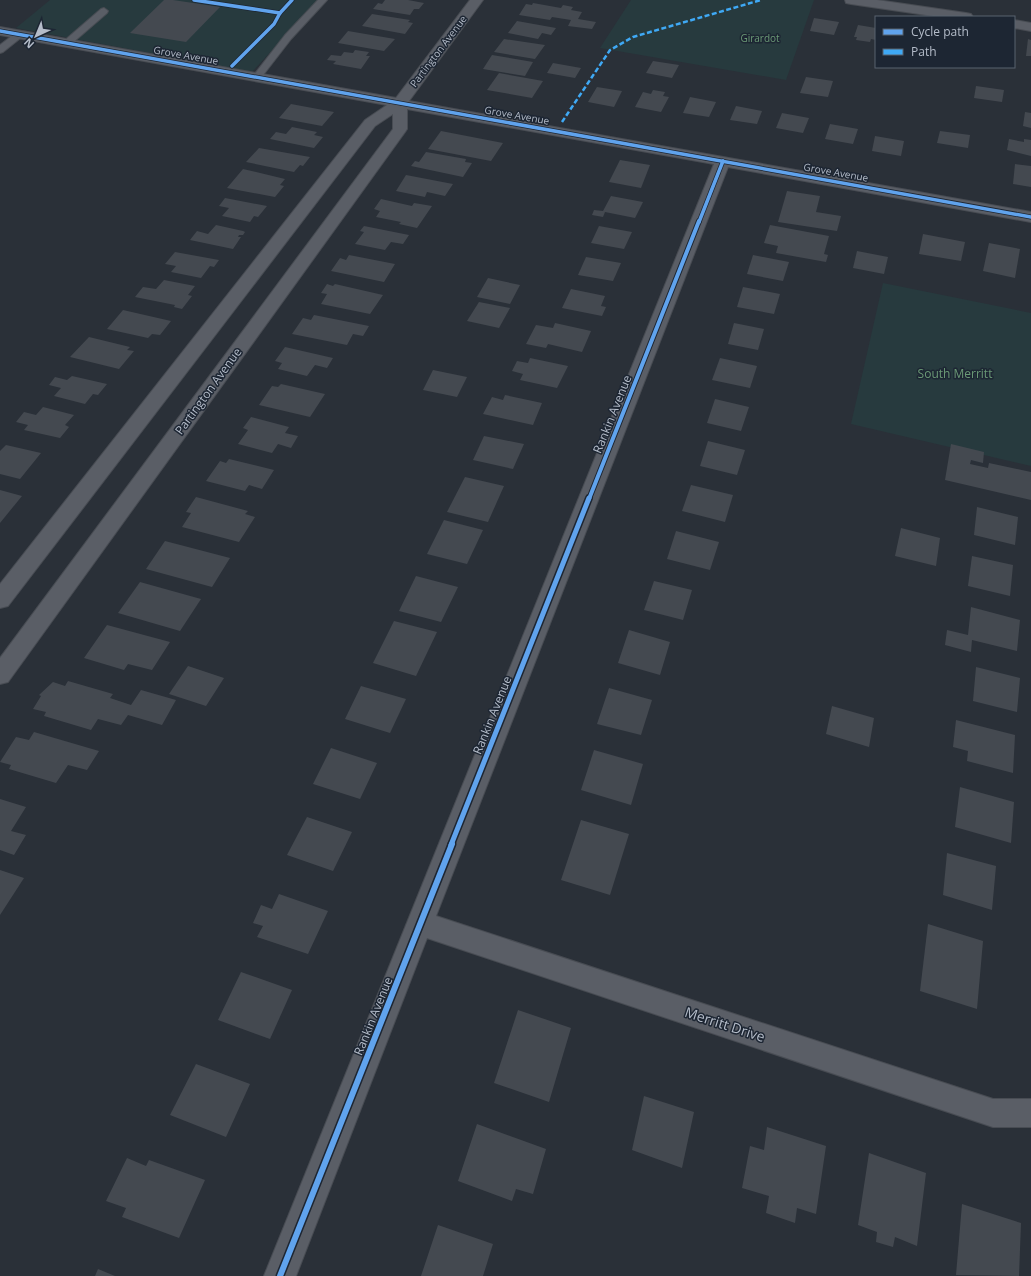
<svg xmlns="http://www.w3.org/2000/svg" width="1031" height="1276" viewBox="0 0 1031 1276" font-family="'Open Sans',sans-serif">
<rect width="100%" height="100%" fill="#2a3038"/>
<g fill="#273a3e">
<path d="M 50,0 L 319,0 L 252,72 L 16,28 Z"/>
<path d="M 631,0 L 814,0 L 786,80 L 600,48 Z"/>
<path d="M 883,283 L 1031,313 L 1031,466 L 851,424 Z"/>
</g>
<g fill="#444950">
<path d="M 164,0 L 173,0 L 220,7 L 186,42 L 130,33 Z"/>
<path d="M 385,0 L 408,0 L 424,3 L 419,9 L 414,9 L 410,15 L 373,9 L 378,3 L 382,4 Z"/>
<path d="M 533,3 L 561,8 L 563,5 L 573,7 L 571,10 L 582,12 L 578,19 L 596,22 L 592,29 L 568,26 L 571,20 L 552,17 L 550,20 L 519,15 L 526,4 L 532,5 Z"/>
<path d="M 372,14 L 410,20 L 408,22 L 413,23 L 405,34 L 362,26 Z"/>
<path d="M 814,18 L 839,22 L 834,35 L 810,31 Z"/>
<path d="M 517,21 L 556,28 L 551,35 L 542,33 L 538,39 L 508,33 Z"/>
<path d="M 858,25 L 876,28 L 876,40 L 871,39 L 870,42 L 856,40 L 857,37 L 854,37 Z"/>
<path d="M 348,31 L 395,39 L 384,51 L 338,43 Z"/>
<path d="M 504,39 L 545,45 L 535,59 L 494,52 Z"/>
<path d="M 1028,39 L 1031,40 L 1031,56 L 1026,56 Z"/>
<path d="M 355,50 L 369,52 L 366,56 L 370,56 L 361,69 L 333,64 L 336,61 L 327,60 L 331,55 L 341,56 L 344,52 L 353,53 Z"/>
<path d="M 492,55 L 533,62 L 525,76 L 483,69 Z"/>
<path d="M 653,61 L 679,65 L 672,78 L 646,73 Z"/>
<path d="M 553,63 L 581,68 L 575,78 L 547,73 Z"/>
<path d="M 499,73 L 543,81 L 532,98 L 487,90 Z"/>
<path d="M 806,77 L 833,81 L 828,97 L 800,93 Z"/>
<path d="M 976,86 L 1004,90 L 1002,102 L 974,98 Z"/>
<path d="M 597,87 L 622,91 L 614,107 L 588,102 Z"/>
<path d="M 653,90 L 665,92 L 663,96 L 669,97 L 661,112 L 635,107 L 643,92 L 651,94 Z"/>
<path d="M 690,97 L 716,102 L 709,117 L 683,113 Z"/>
<path d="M 291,104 L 334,112 L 322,126 L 279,118 Z"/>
<path d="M 736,106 L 762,111 L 757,124 L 730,120 Z"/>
<path d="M 1025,112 L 1031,113 L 1031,128 L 1023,126 Z"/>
<path d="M 782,113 L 809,118 L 803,133 L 776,128 Z"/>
<path d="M 830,124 L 858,129 L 853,144 L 825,139 Z"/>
<path d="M 292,127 L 317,132 L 314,135 L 323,137 L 314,148 L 270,139 L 276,132 L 286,134 Z"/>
<path d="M 441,131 L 503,143 L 491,161 L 428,149 Z"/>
<path d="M 940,131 L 970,135 L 968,148 L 937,143 Z"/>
<path d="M 875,136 L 904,141 L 901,156 L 872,151 Z"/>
<path d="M 1009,139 L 1024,142 L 1024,139 L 1031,140 L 1031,156 L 1007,150 Z"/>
<path d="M 259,148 L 310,157 L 303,166 L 300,165 L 294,172 L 246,162 Z"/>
<path d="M 426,152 L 466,159 L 465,162 L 472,163 L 463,177 L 411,166 L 415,161 L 419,162 Z"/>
<path d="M 620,160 L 650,165 L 641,188 L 609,182 Z"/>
<path d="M 1015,164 L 1031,166 L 1031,187 L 1013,184 Z"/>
<path d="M 243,169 L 285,179 L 280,185 L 284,186 L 275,197 L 227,188 Z"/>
<path d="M 406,175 L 453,184 L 445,196 L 427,192 L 425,197 L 396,191 Z"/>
<path d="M 787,191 L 820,196 L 816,212 L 841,216 L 837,231 L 778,222 Z"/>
<path d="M 611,196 L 643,202 L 635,218 L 605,212 L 603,217 L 592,215 L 594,210 L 603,211 Z"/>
<path d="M 225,198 L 267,206 L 258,217 L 254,216 L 250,222 L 222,216 L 229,208 L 219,206 Z"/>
<path d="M 381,199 L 412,206 L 414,203 L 432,206 L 417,228 L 399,224 L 401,222 L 376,217 L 380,211 L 374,209 Z"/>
<path d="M 216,225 L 243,231 L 245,232 L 243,235 L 239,235 L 238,237 L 241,237 L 233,249 L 190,240 L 197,231 L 208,234 Z"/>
<path d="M 770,225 L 829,236 L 824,254 L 828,255 L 826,262 L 776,253 L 778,246 L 764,243 Z"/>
<path d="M 364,226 L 409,235 L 403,244 L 391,242 L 385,250 L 355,244 L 364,232 L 360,231 Z"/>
<path d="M 599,226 L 632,232 L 624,249 L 591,243 Z"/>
<path d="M 923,234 L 965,242 L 961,261 L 919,254 Z"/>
<path d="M 989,243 L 1020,249 L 1015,278 L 983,271 Z"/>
<path d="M 857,251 L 888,257 L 884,274 L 853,268 Z"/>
<path d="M 175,252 L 219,260 L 214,267 L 210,266 L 201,278 L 171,272 L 176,266 L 165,264 Z"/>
<path d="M 349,255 L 395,264 L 384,282 L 331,271 L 340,258 L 346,260 Z"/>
<path d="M 753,255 L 789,262 L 783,281 L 747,274 Z"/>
<path d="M 586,257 L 621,263 L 613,281 L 578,275 Z"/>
<path d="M 488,278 L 520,285 L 510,304 L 477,297 Z"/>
<path d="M 164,280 L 195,286 L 188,295 L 192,296 L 182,309 L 174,307 L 175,305 L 135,297 L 143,287 L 156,289 Z"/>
<path d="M 327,284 L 333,286 L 335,284 L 383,295 L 370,314 L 321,304 L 327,294 L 321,293 Z"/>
<path d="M 743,287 L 780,294 L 774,314 L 737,307 Z"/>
<path d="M 571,289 L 605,296 L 601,306 L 606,307 L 602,316 L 562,308 Z"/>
<path d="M 479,302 L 510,308 L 499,328 L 467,321 Z"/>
<path d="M 123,310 L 171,321 L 160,335 L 152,334 L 148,338 L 107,329 Z"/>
<path d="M 314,315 L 369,326 L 363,336 L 353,334 L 347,345 L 292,334 L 303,318 L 311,320 Z"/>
<path d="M 555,323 L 591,331 L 582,352 L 548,344 L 546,348 L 526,344 L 536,325 L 553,328 Z"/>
<path d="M 734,323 L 764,329 L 758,350 L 728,344 Z"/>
<path d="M 89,337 L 130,347 L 127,350 L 134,351 L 119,369 L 70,357 Z"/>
<path d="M 285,347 L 333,358 L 327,368 L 315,365 L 307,376 L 278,369 L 282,363 L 275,361 Z"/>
<path d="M 530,358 L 568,366 L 557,388 L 520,380 L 523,374 L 512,371 L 517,361 L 528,363 Z"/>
<path d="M 720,358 L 757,366 L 750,388 L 712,380 Z"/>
<path d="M 433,370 L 467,377 L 457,397 L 423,390 Z"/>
<path d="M 72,376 L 107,384 L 98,395 L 93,394 L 85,404 L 54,396 L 61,388 L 49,385 L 55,377 L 67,380 Z"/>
<path d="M 281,384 L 325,394 L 310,417 L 259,405 L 272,386 L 278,387 Z"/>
<path d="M 505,395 L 542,403 L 533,425 L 483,414 L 492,397 L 503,400 Z"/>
<path d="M 715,399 L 749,407 L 741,431 L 707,423 Z"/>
<path d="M 43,407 L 74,415 L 65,425 L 69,427 L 60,438 L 24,430 L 28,425 L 16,422 L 24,412 L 36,415 Z"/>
<path d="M 251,417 L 289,427 L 285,433 L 298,436 L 291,448 L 278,444 L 272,453 L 238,444 L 248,430 L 243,428 Z"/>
<path d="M 484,436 L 524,444 L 513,469 L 473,460 Z"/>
<path d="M 708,441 L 745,450 L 737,475 L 700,466 Z"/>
<path d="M 951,444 L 984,452 L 983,463 L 971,460 L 970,464 L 988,468 L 989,463 L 1031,472 L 1031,500 L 945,480 Z"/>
<path d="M 6,445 L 41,453 L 20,479 L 0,474 L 0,451 Z"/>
<path d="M 229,459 L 274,470 L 262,489 L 249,485 L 245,491 L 206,481 L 220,461 L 226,463 Z"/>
<path d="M 465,477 L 504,486 L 488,522 L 447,512 Z"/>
<path d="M 691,485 L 733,495 L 725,522 L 682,511 Z"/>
<path d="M 0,490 L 22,496 L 0,523 Z"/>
<path d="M 196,497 L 248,511 L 245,514 L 255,517 L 239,542 L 182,527 L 191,513 L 186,512 Z"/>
<path d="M 977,507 L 1018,517 L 1015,545 L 974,535 Z"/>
<path d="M 444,520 L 483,530 L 467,564 L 427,554 Z"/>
<path d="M 901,528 L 940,538 L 936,566 L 895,556 Z"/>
<path d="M 676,531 L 719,542 L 710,570 L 667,559 Z"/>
<path d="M 165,541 L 230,558 L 212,587 L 146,569 Z"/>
<path d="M 972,556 L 1013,565 L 1010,596 L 968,586 Z"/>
<path d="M 416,576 L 458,587 L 441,622 L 399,611 Z"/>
<path d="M 654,581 L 692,590 L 683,620 L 644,610 Z"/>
<path d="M 140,582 L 201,599 L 180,631 L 118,613 Z"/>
<path d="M 971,607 L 1020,620 L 1017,651 L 972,640 L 971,652 L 945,645 L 947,630 L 968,635 Z"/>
<path d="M 394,621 L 437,632 L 416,676 L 373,663 Z"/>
<path d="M 107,625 L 170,642 L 152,670 L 128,664 L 124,670 L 84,658 Z"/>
<path d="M 629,630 L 670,642 L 660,675 L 618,663 Z"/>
<path d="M 188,666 L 224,678 L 206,706 L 169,694 Z"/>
<path d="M 976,667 L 1020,678 L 1017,712 L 973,701 Z"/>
<path d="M 68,681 L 113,694 L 110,698 L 131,705 L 141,690 L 176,700 L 162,725 L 128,715 L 121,725 L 98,719 L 91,730 L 44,716 L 46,712 L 33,709 L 41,696 L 39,695 L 53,682 L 65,686 Z"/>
<path d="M 361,686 L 406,699 L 390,733 L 345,719 Z"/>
<path d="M 609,688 L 652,700 L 641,735 L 597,724 Z"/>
<path d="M 832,706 L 874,718 L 869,747 L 826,734 Z"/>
<path d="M 956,720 L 1015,735 L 1013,773 L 967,761 L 968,751 L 953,747 Z"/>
<path d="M 34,732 L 99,751 L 87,770 L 68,765 L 56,783 L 9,769 L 11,765 L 0,762 L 16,737 L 29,740 Z"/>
<path d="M 331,748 L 377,763 L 360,799 L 313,784 Z"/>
<path d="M 594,750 L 643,764 L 631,805 L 581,790 Z"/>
<path d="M 960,787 L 1014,802 L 1011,843 L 955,827 Z"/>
<path d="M 0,799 L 26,807 L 11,831 L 26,835 L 14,855 L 0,850 Z"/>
<path d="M 307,817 L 352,832 L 333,871 L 287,855 Z"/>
<path d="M 581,820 L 629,834 L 610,895 L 561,880 Z"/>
<path d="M 947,853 L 996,866 L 992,910 L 943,895 Z"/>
<path d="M 0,870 L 24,878 L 0,915 Z"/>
<path d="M 279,894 L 328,911 L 308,954 L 257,937 L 263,926 L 253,923 L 261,905 L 272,909 Z"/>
<path d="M 928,924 L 983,941 L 977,1009 L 920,991 Z"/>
<path d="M 241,972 L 292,990 L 270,1039 L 218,1020 Z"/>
<path d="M 518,1010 L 571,1028 L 549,1102 L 494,1083 Z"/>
<path d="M 196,1064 L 250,1084 L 226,1137 L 170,1115 Z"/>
<path d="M 644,1096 L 694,1112 L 682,1168 L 632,1150 Z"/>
<path d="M 477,1124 L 546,1149 L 533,1194 L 516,1189 L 512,1201 L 458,1181 Z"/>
<path d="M 767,1127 L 826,1146 L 816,1214 L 797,1208 L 795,1223 L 766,1213 L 769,1196 L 742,1188 L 750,1146 L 764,1150 Z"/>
<path d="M 869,1153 L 926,1173 L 917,1246 L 895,1237 L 893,1247 L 876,1242 L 877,1232 L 858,1225 Z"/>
<path d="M 127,1158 L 146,1166 L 149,1160 L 205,1180 L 179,1238 L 122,1217 L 126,1208 L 106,1201 Z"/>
<path d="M 962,1204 L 1021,1223 L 1019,1276 L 956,1275 Z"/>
<path d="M 438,1225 L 493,1244 L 483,1276 L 421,1276 Z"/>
<path d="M 98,1269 L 115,1276 L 95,1276 Z"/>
</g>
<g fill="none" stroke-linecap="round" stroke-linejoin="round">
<g stroke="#484c53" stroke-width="2">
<g id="lane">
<path d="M 318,0 L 327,0 L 291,39 L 260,79 L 254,79 L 252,77 L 254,75 L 285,35 Z"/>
<path d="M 104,8 L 108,11 L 107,13 L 70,45 L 64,45 L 62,43 L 64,41 L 101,9 Z"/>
<path d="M 20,31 L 25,34 L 23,36 L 3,52 L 0,53 L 0,45 L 17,32 Z"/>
</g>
</g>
<g stroke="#484c53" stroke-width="2">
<g id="street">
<path d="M 470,0 L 483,0 L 409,101 L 1031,212 L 1031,222 L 728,167 L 436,916 L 993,1099 L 1031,1099 L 1031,1127 L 993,1127 L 427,938 L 296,1276 L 264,1276 L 714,164 L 407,109 L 407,129 L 405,132 L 8,682 L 0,684 L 0,658 L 393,129 L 393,114 L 375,126 L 8,606 L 0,608 L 0,584 L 365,120 L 387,105 L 0,35 L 0,27 L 396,98 Z"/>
<path d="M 845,0 L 877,0 L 966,13 L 971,14 L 973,17 L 940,17 L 851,4 L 846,3 Z"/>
<path d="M 1014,20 L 1031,23 L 1031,31 L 1014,28 Z"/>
</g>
</g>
<use href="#lane" fill="#5a5e66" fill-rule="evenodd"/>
<use href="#street" fill="#5a5e66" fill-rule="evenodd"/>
<path stroke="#3fa9f5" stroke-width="2.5" stroke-dasharray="5 2.5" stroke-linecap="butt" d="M 562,122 L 610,50 L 633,37 L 761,0"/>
<g stroke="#1d2633" stroke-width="5">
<g id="cycleway-far3">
<path d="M 194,0 L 280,13"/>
<path d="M 0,31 L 1031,217"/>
<path d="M 232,66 L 274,24 L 280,13 L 292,0"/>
<path d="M 699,222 L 723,161"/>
</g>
</g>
<g stroke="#1d2633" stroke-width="6">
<path id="cycleway-far2" d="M 589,499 L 699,221"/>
</g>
<g stroke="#1d2633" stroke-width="8">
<path id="cycleway-far1" d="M 451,845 L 589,498"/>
</g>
<g stroke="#1d2633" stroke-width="9">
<path id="cycleway" d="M 280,1276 L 452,844"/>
</g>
<use href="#cycleway-far3" stroke="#60a3ed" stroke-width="3.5"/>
<use href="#cycleway-far2" stroke="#60a3ed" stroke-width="4"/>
<use href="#cycleway-far1" stroke="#60a3ed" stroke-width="5"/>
<use href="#cycleway" stroke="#60a3ed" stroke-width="6"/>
</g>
<g text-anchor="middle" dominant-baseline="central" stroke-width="3" stroke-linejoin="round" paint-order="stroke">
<g font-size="10" fill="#6b9a76" stroke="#1d2633">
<text x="760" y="38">Girardot</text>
</g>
<g font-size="10" fill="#b4bcc9" stroke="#1d2633">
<text transform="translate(438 51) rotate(-53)">Partington Avenue</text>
<text transform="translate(186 55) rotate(10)">Grove Avenue</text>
<text transform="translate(517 115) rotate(10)">Grove Avenue</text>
<text transform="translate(836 172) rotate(10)">Grove Avenue</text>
</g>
<g font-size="12" fill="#6b9a76" stroke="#1d2633">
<text x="955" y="373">South Merritt</text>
</g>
<g font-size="12" fill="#b4bcc9" stroke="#1d2633">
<text transform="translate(208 391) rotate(-54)">Partington Avenue</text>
<text transform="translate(612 414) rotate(-68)">Rankin Avenue</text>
<text transform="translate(492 715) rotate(-68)">Rankin Avenue</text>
<text transform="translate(373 1016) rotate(-68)">Rankin Avenue</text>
</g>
<g font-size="14" fill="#b4bcc9" stroke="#1d2633">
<text transform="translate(725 1024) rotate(18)">Merritt Drive</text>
</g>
</g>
<rect x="875" y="16" width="140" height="52" fill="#1d2633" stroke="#59626f"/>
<rect x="883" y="29" width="20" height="6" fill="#60a3ed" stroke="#59626f"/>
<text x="911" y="36" font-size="12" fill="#b4bcc9">Cycle path</text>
<rect x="883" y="49" width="20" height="6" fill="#3fa9f5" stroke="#59626f"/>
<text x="911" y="56" font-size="12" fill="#b4bcc9">Path</text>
<g transform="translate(36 36) rotate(224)" stroke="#1d2633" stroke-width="3" paint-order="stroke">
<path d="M0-3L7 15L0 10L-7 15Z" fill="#b4bcc9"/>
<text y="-6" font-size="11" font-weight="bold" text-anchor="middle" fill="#b4bcc9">N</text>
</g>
</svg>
